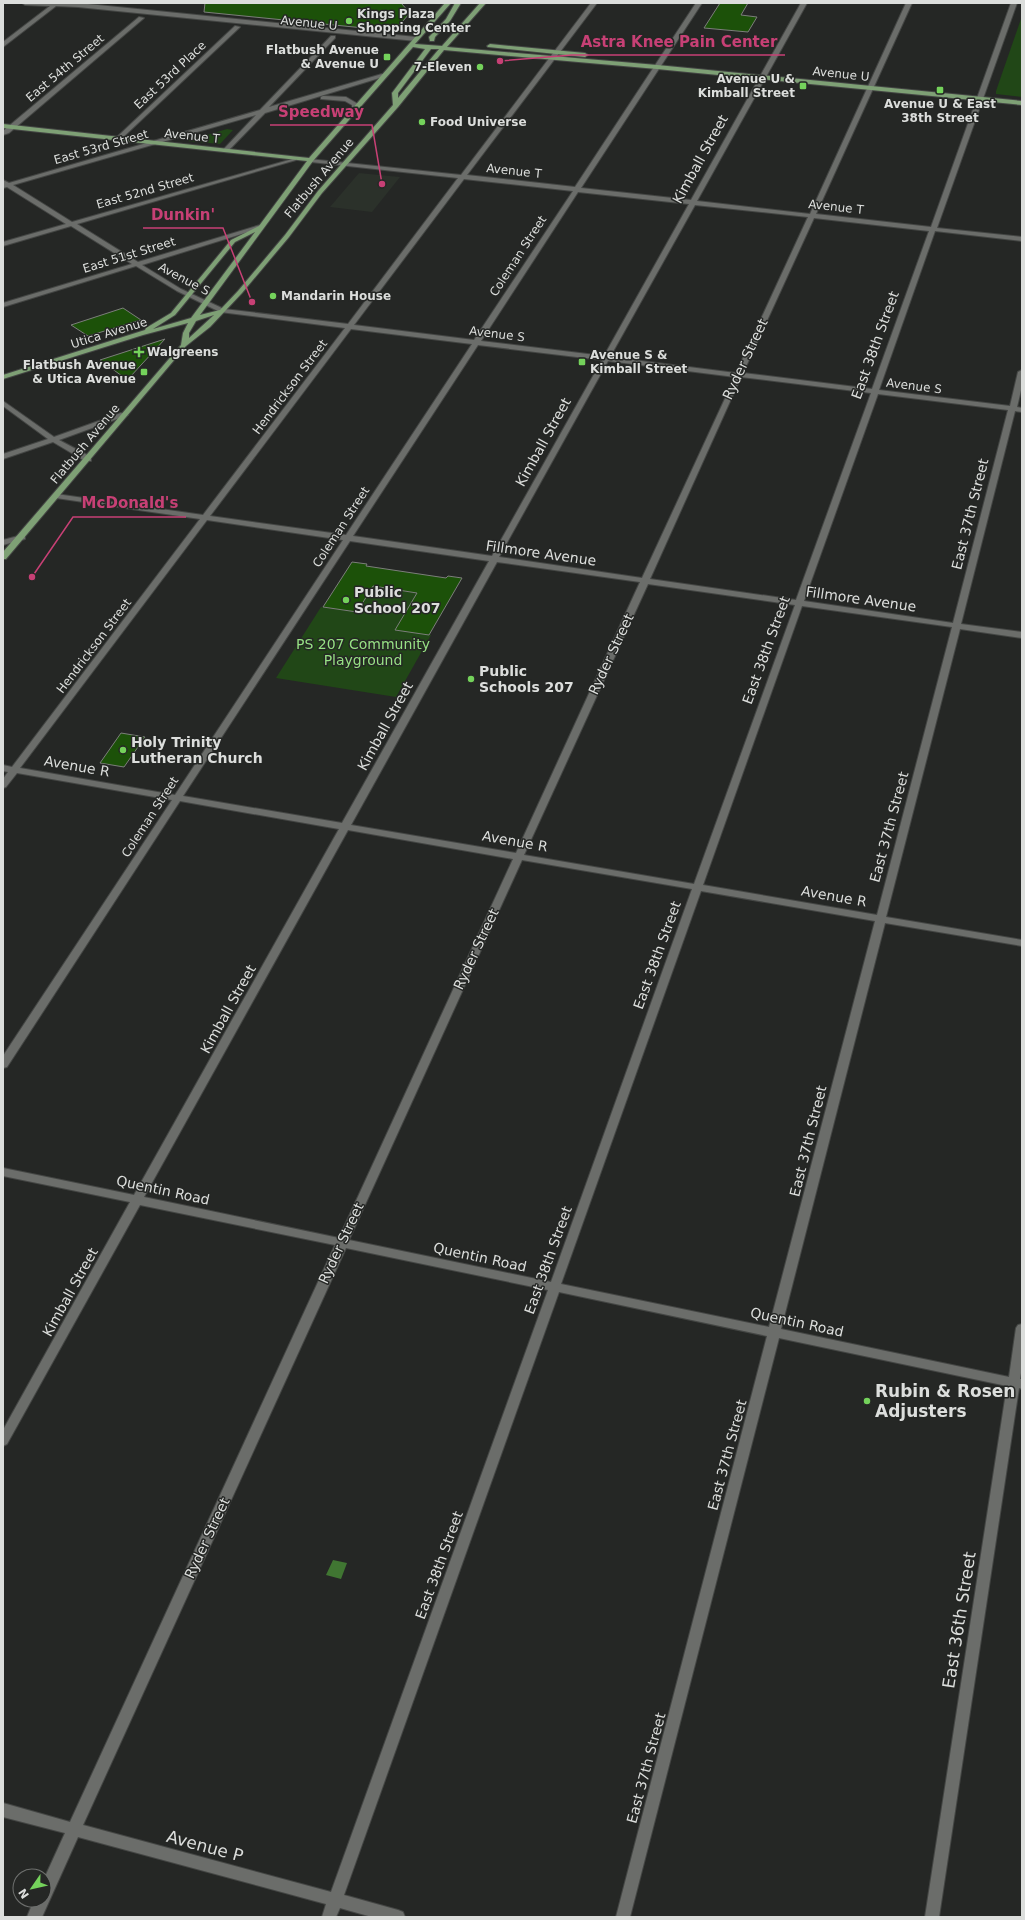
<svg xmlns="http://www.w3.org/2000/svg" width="1025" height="1920" viewBox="0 0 1025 1920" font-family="'DejaVu Sans',sans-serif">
<rect width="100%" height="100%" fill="#252725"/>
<path fill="#2b312a" d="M 359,173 L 400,177 L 372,212 L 330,207 Z"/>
<g fill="#214717">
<path d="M 1022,16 L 1022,97 L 996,94 L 996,91 Z"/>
<path d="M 227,129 L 233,130 L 220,144 L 187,141 Z"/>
<path d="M 373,586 L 417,593 L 395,630 L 431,635 L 396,697 L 276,678 L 321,607 L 357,612 Z"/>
</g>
<path fill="#407632" d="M 333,1560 L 347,1563 L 341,1579 L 326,1575 Z"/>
<g fill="#1c5109" stroke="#7c7e7b">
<path d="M 205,3 L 401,3 L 410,13 L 394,31 L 204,12 Z"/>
<path d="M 720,3 L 748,3 L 741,15 L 757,17 L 748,32 L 704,28 Z"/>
<path d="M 123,308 L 141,320 L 88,336 L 71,325 Z"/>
<path d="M 165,339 L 130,377 L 122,376 L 100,360 Z"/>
<path d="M 352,562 L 367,564 L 366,566 L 446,578 L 448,576 L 462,578 L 429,635 L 395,630 L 417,593 L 373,586 L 357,612 L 323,607 Z"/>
<path d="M 121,733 L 145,737 L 124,767 L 100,763 Z"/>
</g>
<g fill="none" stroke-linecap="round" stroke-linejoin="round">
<g stroke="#444644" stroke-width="2">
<g id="minor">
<path d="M 22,3 L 78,3 L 416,37 L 419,39 L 416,41 L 78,7 L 56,6 L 3,47 L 3,42 L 50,6 L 25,5 Z"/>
<path d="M 591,3 L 597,3 L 467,175 L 575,187 L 696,3 L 702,3 L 581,188 L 691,200 L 801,3 L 807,3 L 697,201 L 810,214 L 906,3 L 912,3 L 816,214 L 931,227 L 1011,3 L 1017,3 L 937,228 L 1022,237 L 1022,241 L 935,231 L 879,390 L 1010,406 L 1018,372 L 1022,370 L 1022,386 L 1017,407 L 1022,408 L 1022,412 L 1015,411 L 961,624 L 1022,632 L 1022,638 L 960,629 L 886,917 L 1022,940 L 1022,946 L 885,923 L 781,1329 L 1009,1377 L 1016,1328 L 1018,1325 L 1022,1324 L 1022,1367 L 1020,1379 L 1022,1379 L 1022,1389 L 1019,1388 L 939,1917 L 925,1917 L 1007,1386 L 779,1338 L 630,1917 L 616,1917 L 767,1336 L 559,1292 L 344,1895 L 398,1910 L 403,1912 L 405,1917 L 372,1917 L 340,1908 L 336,1917 L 322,1917 L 326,1904 L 78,1837 L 42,1917 L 27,1917 L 34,1900 L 44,1900 L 44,1879 L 65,1833 L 3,1817 L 3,1803 L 70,1822 L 335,1245 L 140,1205 L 7,1444 L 3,1446 L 3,1430 L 130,1202 L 3,1176 L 3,1168 L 134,1195 L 339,829 L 180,801 L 7,1067 L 3,1068 L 3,1056 L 172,800 L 17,773 L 6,787 L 3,788 L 3,779 L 8,772 L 3,771 L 3,765 L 12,767 L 200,519 L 56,498 L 52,496 L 56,494 L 203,515 L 345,328 L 220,312 L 177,291 L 136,266 L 3,307 L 3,303 L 132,264 L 71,226 L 3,246 L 3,242 L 66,224 L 7,187 L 3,188 L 3,180 L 9,183 L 260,110 L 331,36 L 335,36 L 335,38 L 269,107 L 382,74 L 386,74 L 386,76 L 265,113 L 227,152 L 222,151 L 256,115 L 13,185 L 72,222 L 296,158 L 296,160 L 77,224 L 138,262 L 260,225 L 264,225 L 264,227 L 142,265 L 181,289 L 224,309 L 348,324 L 458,178 L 311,162 L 309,161 L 309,159 L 461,175 ZM 464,179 L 573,191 L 474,340 L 354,325 ZM 578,192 L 689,204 L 604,356 L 481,341 ZM 695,205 L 808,217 L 736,373 L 610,357 ZM 814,218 L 929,231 L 872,389 L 743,373 ZM 351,329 L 472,344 L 346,535 L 210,516 ZM 478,345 L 602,360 L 492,556 L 353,536 ZM 608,361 L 735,377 L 642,578 L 499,557 ZM 741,377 L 871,393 L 796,600 L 650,579 ZM 878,394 L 1008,410 L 953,623 L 804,601 ZM 207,520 L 343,540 L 175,795 L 20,768 ZM 350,541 L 489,561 L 342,823 L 183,796 ZM 497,562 L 640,582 L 516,853 L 351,825 ZM 648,584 L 795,605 L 694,884 L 524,855 ZM 802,606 L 952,627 L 877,915 L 703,885 ZM 348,830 L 513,859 L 339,1238 L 144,1197 ZM 522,860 L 692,889 L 551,1282 L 349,1240 ZM 701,891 L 875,921 L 769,1327 L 561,1284 ZM 346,1248 L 548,1290 L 331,1892 L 83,1825 Z"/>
<path d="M 139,17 L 144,18 L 9,133 L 3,135 L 3,131 Z"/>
<path d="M 235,26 L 240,27 L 120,140 L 116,140 L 116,138 Z"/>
<path d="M 323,96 L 346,97 L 358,104 L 357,112 L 352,113 L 352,105 L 345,101 L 321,99 L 321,97 Z"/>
<path d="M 3,401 L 54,437 L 121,413 L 128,415 L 59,440 L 91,457 L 91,461 L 85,461 L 53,442 L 3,459 L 3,454 L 48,439 L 3,406 Z"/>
<path d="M 22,535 L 25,535 L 25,539 L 3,545 L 3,540 Z"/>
</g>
</g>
<g stroke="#444644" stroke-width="2">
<g id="major">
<path d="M 445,3 L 451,3 L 415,44 L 442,46 L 480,3 L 486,3 L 447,47 L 657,65 L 1022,101 L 1022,105 L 657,69 L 444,50 L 398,107 L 322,193 L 289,237 L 242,293 L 210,327 L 186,346 L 6,559 L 3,559 L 3,552 L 181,345 L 183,333 L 188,323 L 143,335 L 3,379 L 3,375 L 145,330 L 146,328 L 171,313 L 231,240 L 259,226 L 307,161 L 3,128 L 3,124 L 309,158 ZM 413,47 L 425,49 L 392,93 L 393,105 L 318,191 L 285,235 L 238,291 L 220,310 L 200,315 L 313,161 ZM 431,49 L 439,49 L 398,98 L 398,93 ZM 255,232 L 191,318 L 153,329 L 175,315 L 235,242 ZM 214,315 L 189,338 L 189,333 L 196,321 Z"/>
<path d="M 455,3 L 461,3 L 450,21 L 435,37 L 434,41 L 430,41 L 429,37 L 446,19 Z"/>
<path d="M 490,44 L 585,53 L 588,55 L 585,57 L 488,47 L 487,46 Z"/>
</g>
</g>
<use href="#minor" fill="#6b6d6a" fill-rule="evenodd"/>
<use href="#major" fill="#7ea075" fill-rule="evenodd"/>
</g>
<g fill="#74d25b" stroke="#252725" stroke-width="1.5">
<circle cx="349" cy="21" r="4"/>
<rect x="383" y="53" width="8" height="8" rx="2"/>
<circle cx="480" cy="67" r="4"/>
<rect x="799" y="82" width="8" height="8" rx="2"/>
<rect x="936" y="86" width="8" height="8" rx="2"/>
<circle cx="422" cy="122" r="4"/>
<circle cx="273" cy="296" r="4"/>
<path d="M137 346h4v4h4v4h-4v4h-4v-4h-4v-4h4z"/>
<rect x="578" y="358" width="8" height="8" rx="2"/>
<rect x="140" y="368" width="8" height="8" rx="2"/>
<circle cx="346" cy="600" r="4"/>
<circle cx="471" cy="679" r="4"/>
<circle cx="123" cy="750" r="4"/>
<circle cx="867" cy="1401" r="4"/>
</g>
<g text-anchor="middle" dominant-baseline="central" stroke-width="3" stroke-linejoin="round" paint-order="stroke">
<g font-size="12" font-weight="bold" fill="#dcdedc" stroke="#252725" text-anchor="start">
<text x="357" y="14">Kings Plaza<tspan x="357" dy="14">Shopping Center</tspan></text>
<text x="379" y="50" text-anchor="end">Flatbush Avenue<tspan x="379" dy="14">&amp; Avenue U</tspan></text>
<text x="472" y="67" text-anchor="end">7-Eleven</text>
<text x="795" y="79" text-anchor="end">Avenue U &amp;<tspan x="795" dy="14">Kimball Street</tspan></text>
<text x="940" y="104" text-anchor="middle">Avenue U &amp; East<tspan x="940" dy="14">38th Street</tspan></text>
<text x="430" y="122">Food Universe</text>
<text x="281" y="296">Mandarin House</text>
<text x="147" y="352">Walgreens</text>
<text x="590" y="355">Avenue S &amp;<tspan x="590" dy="14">Kimball Street</tspan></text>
<text x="136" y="365" text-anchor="end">Flatbush Avenue<tspan x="136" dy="14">&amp; Utica Avenue</tspan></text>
</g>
<g font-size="12" fill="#dcdedc" stroke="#252725">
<text transform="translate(309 23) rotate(6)">Avenue U</text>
<text transform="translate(65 68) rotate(-40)">East 54th Street</text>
<text transform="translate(841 74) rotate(6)">Avenue U</text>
<text transform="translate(170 75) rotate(-43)">East 53rd Place</text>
<text transform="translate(192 136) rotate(6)">Avenue T</text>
<text transform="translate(101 147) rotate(-16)">East 53rd Street</text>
<text transform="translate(514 171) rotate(6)">Avenue T</text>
<text transform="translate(319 178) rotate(-50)">Flatbush Avenue</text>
<text transform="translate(145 191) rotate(-16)">East 52nd Street</text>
<text transform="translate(836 207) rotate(6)">Avenue T</text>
<text transform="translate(129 255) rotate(-17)">East 51st Street</text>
<text transform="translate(518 256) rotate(-57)">Coleman Street</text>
<text transform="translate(184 279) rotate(28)">Avenue S</text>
<text transform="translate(109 333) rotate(-17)">Utica Avenue</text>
<text transform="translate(497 334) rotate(7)">Avenue S</text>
<text transform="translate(914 386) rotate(7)">Avenue S</text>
<text transform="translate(290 387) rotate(-53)">Hendrickson Street</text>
<text transform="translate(85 444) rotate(-50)">Flatbush Avenue</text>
<text transform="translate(341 527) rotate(-57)">Coleman Street</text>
<text transform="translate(94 646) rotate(-53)">Hendrickson Street</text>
<text transform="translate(150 817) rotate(-57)">Coleman Street</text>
</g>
<g font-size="14" fill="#dcdedc" stroke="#252725">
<text transform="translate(700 159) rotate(-61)">Kimball Street</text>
<text transform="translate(875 345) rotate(-70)">East 38th Street</text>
<text transform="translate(745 359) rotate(-65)">Ryder Street</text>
<text transform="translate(543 442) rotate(-61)">Kimball Street</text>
<text transform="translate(970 514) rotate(-76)">East 37th Street</text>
<text transform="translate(541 553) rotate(8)">Fillmore Avenue</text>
<text transform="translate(861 599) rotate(8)">Fillmore Avenue</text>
<text transform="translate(766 650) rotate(-70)">East 38th Street</text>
<text transform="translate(611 654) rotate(-65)">Ryder Street</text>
<text transform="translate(385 726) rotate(-61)">Kimball Street</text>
<text transform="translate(77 766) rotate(10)">Avenue R</text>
<text transform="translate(889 827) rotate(-75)">East 37th Street</text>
<text transform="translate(515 841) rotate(10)">Avenue R</text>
<text transform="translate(834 896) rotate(10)">Avenue R</text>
<text transform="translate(476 949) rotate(-65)">Ryder Street</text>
<text transform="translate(657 955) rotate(-70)">East 38th Street</text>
<text transform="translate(228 1009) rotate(-61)">Kimball Street</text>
<text transform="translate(808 1141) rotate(-76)">East 37th Street</text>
<text transform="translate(163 1190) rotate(12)">Quentin Road</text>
<text transform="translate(341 1243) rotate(-65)">Ryder Street</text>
<text transform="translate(480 1257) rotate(12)">Quentin Road</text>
<text transform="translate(548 1260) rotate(-70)">East 38th Street</text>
<text transform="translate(70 1292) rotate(-61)">Kimball Street</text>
<text transform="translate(797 1322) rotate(12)">Quentin Road</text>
<text transform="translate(727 1455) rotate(-75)">East 37th Street</text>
<text transform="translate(207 1538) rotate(-65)">Ryder Street</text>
<text transform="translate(439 1565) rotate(-70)">East 38th Street</text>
<text transform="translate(646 1768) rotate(-75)">East 37th Street</text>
</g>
<g font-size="14" font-weight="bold" fill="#dcdedc" stroke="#252725" text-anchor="start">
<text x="354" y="592">Public<tspan x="354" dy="16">School 207</tspan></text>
<text x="479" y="671">Public<tspan x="479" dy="16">Schools 207</tspan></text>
<text x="131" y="742">Holy Trinity<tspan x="131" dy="16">Lutheran Church</tspan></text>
</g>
<g font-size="14" fill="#97e184" stroke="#252725">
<text x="363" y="644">PS 207 Community<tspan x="363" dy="16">Playground</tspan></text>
</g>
<g font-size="17" font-weight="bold" fill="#dcdedc" stroke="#252725" text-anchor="start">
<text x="875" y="1391">Rubin &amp; Rosen<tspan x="875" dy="20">Adjusters</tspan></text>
</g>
<g font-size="17" fill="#dcdedc" stroke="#252725">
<text transform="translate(959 1620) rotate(-81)">East 36th Street</text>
<text transform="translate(205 1846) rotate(15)">Avenue P</text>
</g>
</g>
<path fill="none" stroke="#c74075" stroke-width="1.5" d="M500 61L572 55H785M382 184L372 125H270M252 302L223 228H143M32 577L73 517H186"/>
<g fill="#c74075" stroke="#252725" stroke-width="1.5">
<circle cx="500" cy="61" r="4"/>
<circle cx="382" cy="184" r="4"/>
<circle cx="252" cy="302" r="4"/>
<circle cx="32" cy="577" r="4"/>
</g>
<g font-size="15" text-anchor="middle" font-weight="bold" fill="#c74075" stroke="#252725" stroke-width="3" stroke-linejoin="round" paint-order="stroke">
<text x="679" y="47">Astra Knee Pain Center</text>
<text x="321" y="117">Speedway</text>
<text x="183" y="220">Dunkin'</text>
<text x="130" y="508">McDonald's</text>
</g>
<rect width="1025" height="1920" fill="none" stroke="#dcdedc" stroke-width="8"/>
<g transform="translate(32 1888) rotate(236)"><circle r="19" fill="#252725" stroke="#6e706e"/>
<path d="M0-3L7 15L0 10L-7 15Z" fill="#74d25b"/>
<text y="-6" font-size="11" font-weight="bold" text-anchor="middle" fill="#dcdedc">N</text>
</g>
</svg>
